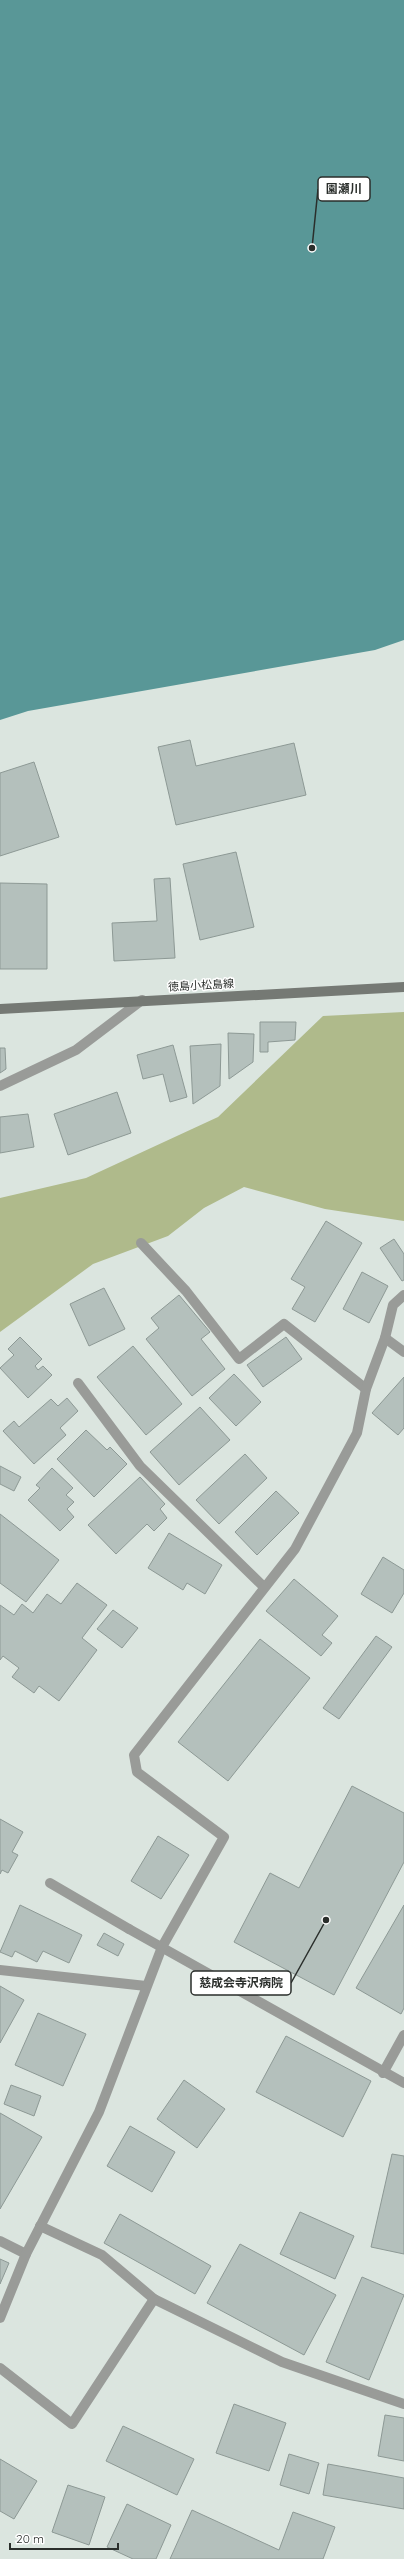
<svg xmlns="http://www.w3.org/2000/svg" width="404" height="2559" viewBox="0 0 404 2559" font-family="Quicksand,'Noto Sans JP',sans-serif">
<rect width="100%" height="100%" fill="#dbe5df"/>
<path fill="#afba8b" d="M 404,1012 L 404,1221 L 325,1209 L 244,1187 L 204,1208 L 168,1236 L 93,1264 L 0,1332 L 0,1198 L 86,1178 L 218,1117 L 323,1016 Z"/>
<path fill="#599797" d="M 0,0 L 404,0 L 404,640 L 375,650 L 28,711 L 0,720 Z"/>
<g fill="#b4c0bc" stroke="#8d9995">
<path d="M 190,740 L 196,766 L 294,743 L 306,795 L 176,825 L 158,747 Z"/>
<path d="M 34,762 L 59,837 L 0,856 L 0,773 Z"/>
<path d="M 236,852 L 254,927 L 200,940 L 183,864 Z"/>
<path d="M 170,878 L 175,958 L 114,961 L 112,923 L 157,921 L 154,879 Z"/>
<path d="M 0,883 L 47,884 L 47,969 L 0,969 Z"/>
<path d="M 260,1022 L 296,1022 L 295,1040 L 268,1042 L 268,1052 L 260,1052 Z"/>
<path d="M 228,1033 L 254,1034 L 253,1062 L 229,1079 Z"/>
<path d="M 221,1044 L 220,1086 L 193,1104 L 190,1046 Z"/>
<path d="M 173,1045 L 187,1097 L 170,1102 L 163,1074 L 143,1079 L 137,1055 Z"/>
<path d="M 0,1048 L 5,1048 L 6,1069 L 0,1073 Z"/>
<path d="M 117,1092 L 131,1133 L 68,1155 L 54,1114 Z"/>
<path d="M 28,1114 L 34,1147 L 0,1153 L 0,1117 Z"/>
<path d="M 326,1221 L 362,1243 L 315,1322 L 292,1309 L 305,1287 L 291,1279 Z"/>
<path d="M 394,1239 L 404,1254 L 404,1280 L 402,1281 L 380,1248 Z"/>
<path d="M 362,1272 L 388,1286 L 369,1323 L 343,1309 Z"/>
<path d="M 104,1288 L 125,1329 L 89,1346 L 70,1304 Z"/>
<path d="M 179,1295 L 210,1332 L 201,1339 L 225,1369 L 192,1396 L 146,1339 L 159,1328 L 151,1318 Z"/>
<path d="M 20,1337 L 42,1359 L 35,1366 L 38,1370 L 43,1366 L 52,1375 L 28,1398 L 0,1368 L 14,1355 L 8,1349 Z"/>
<path d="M 286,1337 L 302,1359 L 263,1387 L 247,1365 Z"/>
<path d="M 133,1346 L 182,1404 L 146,1435 L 97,1377 Z"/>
<path d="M 234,1374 L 261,1402 L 236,1426 L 209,1398 Z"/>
<path d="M 404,1377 L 404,1428 L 398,1435 L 372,1413 Z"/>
<path d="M 67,1398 L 78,1411 L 60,1428 L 66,1435 L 34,1464 L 3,1431 L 14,1421 L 19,1427 L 51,1399 L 58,1406 Z"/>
<path d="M 200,1407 L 230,1440 L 179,1485 L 150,1452 Z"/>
<path d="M 86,1430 L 107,1450 L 110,1447 L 127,1464 L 94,1497 L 57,1459 Z"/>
<path d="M 245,1454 L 267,1478 L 219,1524 L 196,1500 Z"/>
<path d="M 0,1466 L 21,1477 L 14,1491 L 0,1484 Z"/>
<path d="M 52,1468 L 73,1488 L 66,1495 L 74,1502 L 67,1509 L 74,1517 L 60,1531 L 28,1500 L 40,1488 L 36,1485 Z"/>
<path d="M 140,1477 L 165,1504 L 160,1509 L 167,1518 L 154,1531 L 147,1524 L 116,1554 L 88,1525 Z"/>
<path d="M 276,1491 L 299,1513 L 257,1555 L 235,1532 Z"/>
<path d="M 0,1514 L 59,1560 L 26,1602 L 0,1583 Z"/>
<path d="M 169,1533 L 222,1565 L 205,1594 L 187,1583 L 183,1590 L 148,1568 Z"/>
<path d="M 383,1557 L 404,1570 L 404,1593 L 392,1613 L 361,1594 Z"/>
<path d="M 294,1579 L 338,1616 L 322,1635 L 332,1643 L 321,1656 L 266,1611 Z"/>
<path d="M 77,1583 L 107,1605 L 82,1638 L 97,1650 L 59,1701 L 39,1686 L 34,1693 L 12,1677 L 19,1668 L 3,1656 L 0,1660 L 0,1605 L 14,1615 L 22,1604 L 33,1613 L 47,1594 L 61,1604 Z"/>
<path d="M 113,1610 L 138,1628 L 122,1648 L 97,1629 Z"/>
<path d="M 376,1636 L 392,1647 L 339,1719 L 323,1708 Z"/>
<path d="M 260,1639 L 310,1678 L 228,1781 L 178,1742 Z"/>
<path d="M 352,1786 L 404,1813 L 404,1862 L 334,1995 L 234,1942 L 270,1873 L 299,1888 Z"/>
<path d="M 0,1819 L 23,1832 L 12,1852 L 18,1855 L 8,1873 L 2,1870 L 0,1874 Z"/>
<path d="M 158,1836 L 189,1855 L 161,1899 L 131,1881 Z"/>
<path d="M 20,1905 L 82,1935 L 69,1963 L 43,1951 L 37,1962 L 15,1951 L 12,1957 L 0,1952 Z"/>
<path d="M 404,1905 L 404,2008 L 401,2014 L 356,1988 Z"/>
<path d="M 104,1933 L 124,1944 L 118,1956 L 97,1945 Z"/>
<path d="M 0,1986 L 24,2000 L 0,2043 Z"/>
<path d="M 38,2013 L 86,2034 L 63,2086 L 15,2065 Z"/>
<path d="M 286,2036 L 371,2081 L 343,2137 L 256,2092 Z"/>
<path d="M 184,2080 L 225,2109 L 197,2148 L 157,2119 Z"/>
<path d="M 11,2085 L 41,2096 L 34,2116 L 4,2104 Z"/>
<path d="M 0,2113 L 42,2137 L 0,2209 Z"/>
<path d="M 130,2126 L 175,2152 L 152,2192 L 107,2166 Z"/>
<path d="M 392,2154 L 404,2156 L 404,2254 L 371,2247 Z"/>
<path d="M 300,2212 L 354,2236 L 335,2279 L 280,2254 Z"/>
<path d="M 120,2214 L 211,2266 L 195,2294 L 104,2243 Z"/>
<path d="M 240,2244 L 336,2295 L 304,2355 L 207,2303 Z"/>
<path d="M 0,2259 L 9,2263 L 0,2284 Z"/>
<path d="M 362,2277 L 404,2295 L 369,2380 L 326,2362 Z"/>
<path d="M 234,2404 L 286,2423 L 269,2471 L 216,2453 Z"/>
<path d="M 385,2415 L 404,2418 L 404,2461 L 378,2456 Z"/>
<path d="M 123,2426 L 194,2459 L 177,2495 L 106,2461 Z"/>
<path d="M 289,2454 L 319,2463 L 309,2494 L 280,2485 Z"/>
<path d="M 0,2459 L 37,2481 L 14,2519 L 0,2511 Z"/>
<path d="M 328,2464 L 404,2478 L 404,2509 L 323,2495 Z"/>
<path d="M 68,2485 L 105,2497 L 89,2545 L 52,2532 Z"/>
<path d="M 127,2504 L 171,2525 L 156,2559 L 133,2559 L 107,2547 Z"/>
<path d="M 192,2510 L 279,2550 L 293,2512 L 335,2527 L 323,2559 L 170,2559 Z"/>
</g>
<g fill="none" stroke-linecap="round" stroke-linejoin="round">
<g stroke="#999b98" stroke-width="10">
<path d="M 50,1883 L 129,1929"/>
<path d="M 383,2073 L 404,2035"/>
</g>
<g stroke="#999b98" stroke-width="10">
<path d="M 0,1086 L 76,1050 L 142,1000"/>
<path d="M 141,1243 L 186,1291 L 239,1359 L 284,1324 L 366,1389"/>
<path d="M 385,1338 L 404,1352"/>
<path d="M 78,1383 L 140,1466 L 264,1587"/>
<path d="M 129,1929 L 404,2083"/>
<path d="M 0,1970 L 146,1986"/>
<path d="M 40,2226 L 102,2255 L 154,2299 L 282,2362 L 404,2404"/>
<path d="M 0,2241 L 26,2254"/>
<path d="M 0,2318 L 26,2254 L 99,2112 L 162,1947 L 224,1837 L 137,1772 L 134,1755 L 295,1549 L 357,1433 L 366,1389 L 385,1338 L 393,1305 L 404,1295"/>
<path d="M 0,2368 L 72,2424 L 154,2299"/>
</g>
<path stroke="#757974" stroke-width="10" d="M 0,1009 L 404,987"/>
</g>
<g text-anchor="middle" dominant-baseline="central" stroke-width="3" stroke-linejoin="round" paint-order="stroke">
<g font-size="11" fill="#2a2e2b" stroke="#fff">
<text transform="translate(201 985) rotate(-3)">徳島小松島線</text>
</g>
</g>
<path fill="none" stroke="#2a2e2b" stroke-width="1.5" d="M312 248L318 189M326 1920L291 1983"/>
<g fill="#2a2e2b" stroke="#fff" stroke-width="1.5">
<circle cx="312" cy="248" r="4"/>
<circle cx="326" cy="1920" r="4"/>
</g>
<g fill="#fff" stroke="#2a2e2b" stroke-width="1.5">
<rect x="318" y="177" width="52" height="24" rx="4"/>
<rect x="191" y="1971" width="100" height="24" rx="4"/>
</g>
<g font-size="12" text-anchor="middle" font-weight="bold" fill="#2a2e2b">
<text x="344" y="193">園瀬川</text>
<text x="241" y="1987">慈成会寺沢病院</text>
</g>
<path d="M10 2543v6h108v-6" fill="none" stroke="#2a2e2b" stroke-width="2"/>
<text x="16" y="2543" font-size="12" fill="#2a2e2b" stroke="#ffffff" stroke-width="3" paint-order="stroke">20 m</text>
</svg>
